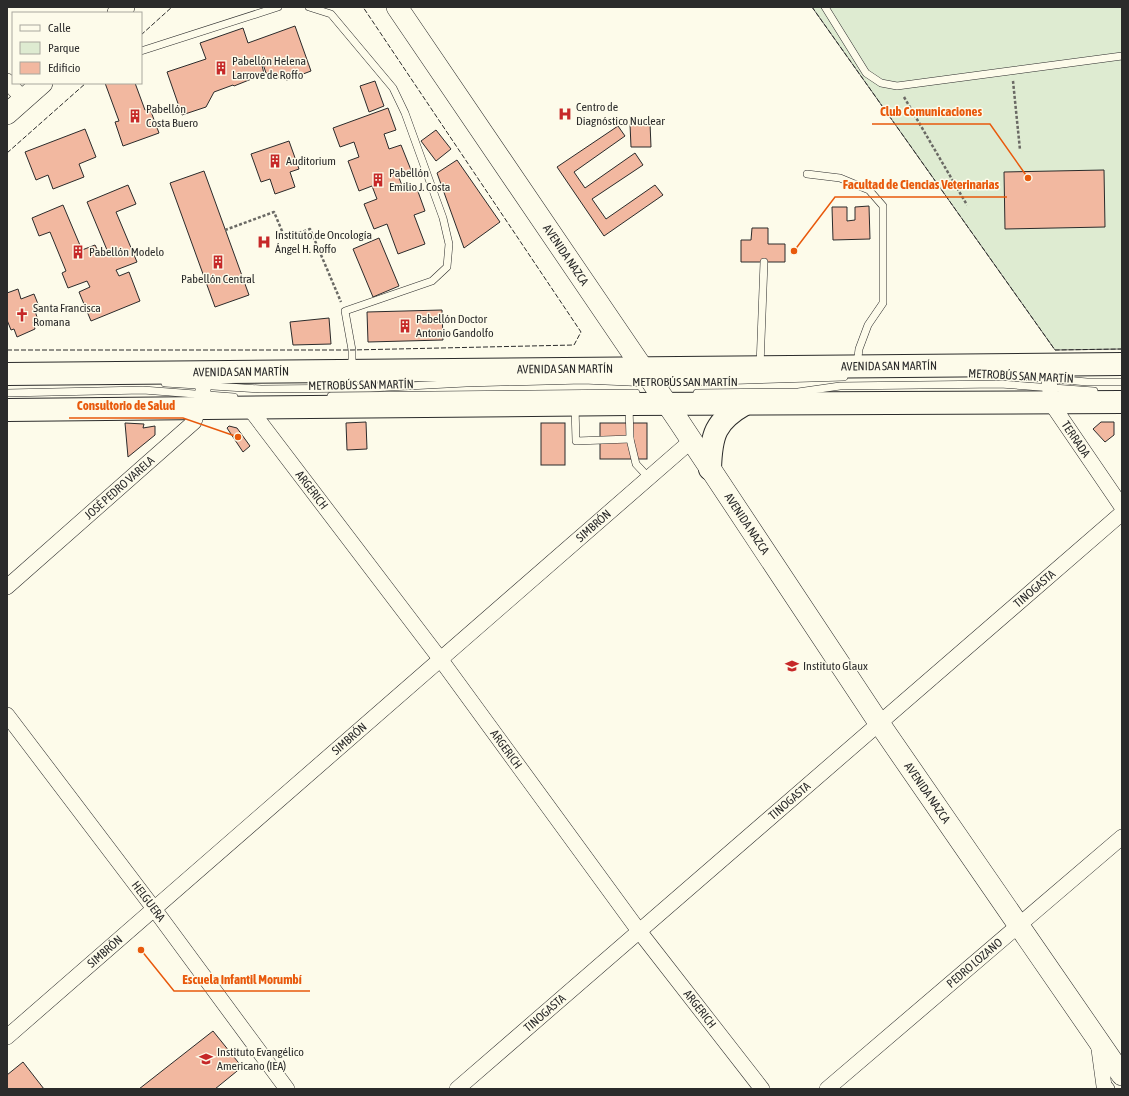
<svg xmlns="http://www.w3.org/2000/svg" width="1129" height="1096" viewBox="0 0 1129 1096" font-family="'Asap Condensed',sans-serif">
<rect width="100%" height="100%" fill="#fdfbea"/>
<path fill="#deebd1" stroke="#74746e" d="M 812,7 L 1122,7 L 1122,349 L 1055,350 Z"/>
<g fill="#f2b8a0" stroke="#2b2b2b">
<path d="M 295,26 L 311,71 L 287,80 L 266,73 L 263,64 L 262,65 L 264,74 L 234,86 L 233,85 L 214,92 L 206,107 L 182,115 L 167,72 L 206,59 L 200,43 L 243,28 L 248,43 Z"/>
<path d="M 375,81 L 384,106 L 369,112 L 360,86 Z"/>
<path d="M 105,83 L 135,83 L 145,110 L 150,109 L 159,133 L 123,146 L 115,122 L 119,121 Z"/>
<path d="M 388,108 L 396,130 L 384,134 L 389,149 L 401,145 L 411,170 L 398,175 L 404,191 L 416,186 L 425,211 L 414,215 L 425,244 L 398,254 L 387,224 L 374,229 L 364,204 L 377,199 L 372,186 L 359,191 L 348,161 L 359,157 L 354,142 L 340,147 L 333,128 Z"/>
<path d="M 650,123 L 651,147 L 631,147 L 630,124 Z"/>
<path d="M 618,126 L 625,136 L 574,172 L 585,188 L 635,153 L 643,165 L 592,199 L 606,219 L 655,185 L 663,195 L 604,236 L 557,167 Z"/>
<path d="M 85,129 L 96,157 L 79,164 L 84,177 L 53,189 L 48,175 L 36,180 L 25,152 Z"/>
<path d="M 436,130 L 451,149 L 436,161 L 421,141 Z"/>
<path d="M 289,141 L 299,169 L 290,172 L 295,187 L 275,194 L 270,179 L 261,182 L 251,154 Z"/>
<path d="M 457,160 L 500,222 L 464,248 L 437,173 Z"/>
<path d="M 1104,170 L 1105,227 L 1005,229 L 1004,172 Z"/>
<path d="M 204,171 L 249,295 L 215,307 L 170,183 Z"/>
<path d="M 128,185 L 136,204 L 116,212 L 137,262 L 116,270 L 119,276 L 129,272 L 140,301 L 91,321 L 79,292 L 90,287 L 87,281 L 68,288 L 62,273 L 66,271 L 50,232 L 39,236 L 32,218 L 63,205 L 82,250 L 95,245 L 99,253 L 107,250 L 87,202 Z"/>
<path d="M 869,206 L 870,239 L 833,240 L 832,207 L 847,207 L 847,221 L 855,220 L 855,207 Z"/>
<path d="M 752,228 L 768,228 L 768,244 L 785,244 L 785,262 L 741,262 L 741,240 L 751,240 Z"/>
<path d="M 379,238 L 399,286 L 373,297 L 353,249 Z"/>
<path d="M 18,289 L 21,299 L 34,294 L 40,309 L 35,311 L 38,320 L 33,322 L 35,329 L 17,337 L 14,329 L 11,330 L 7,320 L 7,293 Z"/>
<path d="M 442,310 L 443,340 L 368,342 L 367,312 Z"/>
<path d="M 329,318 L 331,344 L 293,345 L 290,322 Z"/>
<path d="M 366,422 L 367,449 L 347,450 L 346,423 Z"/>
<path d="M 1101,422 L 1114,422 L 1114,435 L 1105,442 L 1093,429 Z"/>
<path d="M 125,423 L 144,424 L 143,428 L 155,426 L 155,435 L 128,457 Z"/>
<rect x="541" y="423" width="24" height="42"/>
<rect x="600" y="423" width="47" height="36"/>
<path d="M 229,426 L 237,428 L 250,446 L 243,452 L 227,428 Z"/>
<path d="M 213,1031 L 242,1067 L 215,1089 L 139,1089 Z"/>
<path d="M 23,1062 L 44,1089 L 7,1089 L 7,1075 Z"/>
</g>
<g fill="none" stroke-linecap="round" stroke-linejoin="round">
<g stroke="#2b2b2b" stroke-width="8">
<g id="service">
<path d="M 309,7 L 331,14 L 393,88 L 405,113 L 443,218 L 449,244 L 447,267 L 432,281 L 345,311 L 352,350 L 352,369"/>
<path d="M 825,7 L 866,73 L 881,83 L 897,86 L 1122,56"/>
<path d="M 141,51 L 278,7"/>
<path d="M 807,174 L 840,178 L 869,190 L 883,206 L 883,303 L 868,325 L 859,349 L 857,365"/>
<path d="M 760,366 L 764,262"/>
<path d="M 1011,375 L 1087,382 L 1122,382"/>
<path d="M 165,383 L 261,389 L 370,388 L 466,383 L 583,380 L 651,383 L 844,377"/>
<path d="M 7,393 L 143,390 L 234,397"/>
<path d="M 697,393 L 798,392 L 840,386 L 1000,384 L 1094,391"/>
<path d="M 331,396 L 636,393"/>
<path d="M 629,406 L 630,439 L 636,464 L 649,478"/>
<path d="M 575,407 L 576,441 L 630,439"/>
</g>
</g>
<g stroke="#2b2b2b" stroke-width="16">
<g id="minor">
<path d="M 7,81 L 24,100"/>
<path id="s1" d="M 1048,366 L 1051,403 L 1122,507"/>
<path id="s2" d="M 250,409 L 441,660 L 639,931 L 762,1089"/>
<path id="s3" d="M 7,587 L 194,422 L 203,395 L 203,373"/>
<path id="s4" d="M 7,715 L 155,910 L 287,1089"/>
<path id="s5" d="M 7,1037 L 691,441"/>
<path d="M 1098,1042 L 1104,1086 L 1107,1089"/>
<path id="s6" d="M 457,1089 L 1122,513"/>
<path id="s7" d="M 827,1089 L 1122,837"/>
</g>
</g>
<g stroke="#2b2b2b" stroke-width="22">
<g id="secondary">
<path id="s8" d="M 397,7 L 678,420 L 879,723 L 1122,1075"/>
<path d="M 118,13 L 124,7"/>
<path d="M 7,114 L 42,83"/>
</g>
</g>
<g stroke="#2b2b2b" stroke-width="24">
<g id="primary">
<path id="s9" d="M 7,374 L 1122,364"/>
<path d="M 7,410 L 629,404 L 1122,402"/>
<path d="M 710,469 C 711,435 715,421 745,404"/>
</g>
</g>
<g stroke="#6a6964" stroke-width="2.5" stroke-dasharray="3 2" stroke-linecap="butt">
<path d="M 1013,81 L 1020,150"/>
<path d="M 904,97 L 967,205"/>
<path d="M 225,230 L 274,212 L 285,238 L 310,229 L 341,302"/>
</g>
<use href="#service" stroke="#fdfbea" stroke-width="7"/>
<use href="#minor" stroke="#fdfbea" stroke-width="15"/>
<use href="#secondary" stroke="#fdfbea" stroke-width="21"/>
<use href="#primary" stroke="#fdfbea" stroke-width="22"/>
<g stroke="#2b2b2b" stroke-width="1" stroke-dasharray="5 2" stroke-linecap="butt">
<path d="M 812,7 L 1055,350 L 1122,349"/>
<path d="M 141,35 L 172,7"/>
<path d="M 7,153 L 86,83"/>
<path d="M 7,350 L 352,350 L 574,345 L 581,332 L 363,7"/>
</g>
</g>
<defs>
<g id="building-bare" transform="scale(1.08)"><path d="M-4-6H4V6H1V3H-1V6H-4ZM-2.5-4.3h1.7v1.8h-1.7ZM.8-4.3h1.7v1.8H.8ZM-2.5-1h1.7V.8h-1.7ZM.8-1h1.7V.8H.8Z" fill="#c62828" stroke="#fdfbea" stroke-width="2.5" paint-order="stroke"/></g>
<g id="hospital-bare" transform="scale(1.08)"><path d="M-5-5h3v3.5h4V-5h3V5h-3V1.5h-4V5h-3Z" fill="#c62828" stroke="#fdfbea" stroke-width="2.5" paint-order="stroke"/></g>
<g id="church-bare" transform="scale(1.08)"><path d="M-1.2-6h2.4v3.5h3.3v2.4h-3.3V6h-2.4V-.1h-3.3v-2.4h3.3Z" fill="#c62828" stroke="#fdfbea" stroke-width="2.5" paint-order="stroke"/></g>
<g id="school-bare" transform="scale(1.08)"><path d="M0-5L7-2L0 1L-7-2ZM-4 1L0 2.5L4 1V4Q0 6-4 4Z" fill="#c62828" stroke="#fdfbea" stroke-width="2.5" paint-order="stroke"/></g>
</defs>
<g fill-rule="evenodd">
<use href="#building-bare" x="221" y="68"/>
<use href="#hospital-bare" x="565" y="114"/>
<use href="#building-bare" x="135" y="116"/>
<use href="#building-bare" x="275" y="161"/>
<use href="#building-bare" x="378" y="180"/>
<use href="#hospital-bare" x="264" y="242"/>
<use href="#building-bare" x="78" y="252"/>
<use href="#building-bare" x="218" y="262"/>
<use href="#church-bare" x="22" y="315"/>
<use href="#building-bare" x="405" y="326"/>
<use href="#school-bare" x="792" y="666"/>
<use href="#school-bare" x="206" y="1059"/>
</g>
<g text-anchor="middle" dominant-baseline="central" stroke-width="3" stroke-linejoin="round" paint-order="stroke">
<g font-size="12" fill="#2b2b2b" stroke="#fdfbea" text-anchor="start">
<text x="232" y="61">Pabellón Helena<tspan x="232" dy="14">Larrove de Roffo</tspan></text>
<text x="576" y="107">Centro de<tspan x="576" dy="14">Diagnóstico Nuclear</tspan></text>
<text x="146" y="109">Pabellón<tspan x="146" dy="14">Costa Buero</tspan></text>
<text x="286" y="161">Auditorium</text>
<text x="389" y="173">Pabellón<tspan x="389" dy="14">Emilio J. Costa</tspan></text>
<text x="275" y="235">Instituto de Oncología<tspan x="275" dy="14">Ángel H. Roffo</tspan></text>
<text x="89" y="252">Pabellón Modelo</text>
<text x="218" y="279" text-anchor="middle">Pabellón Central</text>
<text x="33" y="308">Santa Francisca<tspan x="33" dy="14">Romana</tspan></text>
<text x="416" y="319">Pabellón Doctor<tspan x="416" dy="14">Antonio Gandolfo</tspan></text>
<text x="803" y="666">Instituto Glaux</text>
<text x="217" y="1052">Instituto Evangélico<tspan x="217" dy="14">Americano (IEA)</tspan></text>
</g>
<g font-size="12" fill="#2b2b2b" stroke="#fdfbea">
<text stroke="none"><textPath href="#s8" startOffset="300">AVENIDA NAZCA</textPath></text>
<text stroke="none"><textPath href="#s9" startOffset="882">AVENIDA SAN MARTÍN</textPath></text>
<text stroke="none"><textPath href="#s9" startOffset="558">AVENIDA SAN MARTÍN</textPath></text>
<text stroke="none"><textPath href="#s9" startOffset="234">AVENIDA SAN MARTÍN</textPath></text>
<text transform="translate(1021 376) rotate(3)">METROBÚS SAN MARTÍN</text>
<text x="685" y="382">METROBÚS SAN MARTÍN</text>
<text transform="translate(361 385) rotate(-1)">METROBÚS SAN MARTÍN</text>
<text stroke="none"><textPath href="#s1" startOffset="81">TERRADA</textPath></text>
<text stroke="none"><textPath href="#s3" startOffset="150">JOSÉ PEDRO VARELA</textPath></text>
<text stroke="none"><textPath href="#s2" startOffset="102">ARGERICH</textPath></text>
<text stroke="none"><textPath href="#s8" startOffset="624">AVENIDA NAZCA</textPath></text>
<text stroke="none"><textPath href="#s5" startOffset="778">SIMBRÓN</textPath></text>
<text stroke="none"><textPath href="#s6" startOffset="764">TINOGASTA</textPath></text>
<text stroke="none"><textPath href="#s5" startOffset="454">SIMBRÓN</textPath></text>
<text stroke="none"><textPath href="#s2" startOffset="426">ARGERICH</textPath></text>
<text stroke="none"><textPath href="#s8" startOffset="948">AVENIDA NAZCA</textPath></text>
<text stroke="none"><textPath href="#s6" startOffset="440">TINOGASTA</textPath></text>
<text stroke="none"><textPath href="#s4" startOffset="234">HELGUERA</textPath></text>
<text stroke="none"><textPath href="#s5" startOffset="130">SIMBRÓN</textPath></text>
<text stroke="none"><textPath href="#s7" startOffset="194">PEDRO LOZANO</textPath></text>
<text stroke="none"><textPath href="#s2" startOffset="750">ARGERICH</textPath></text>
<text stroke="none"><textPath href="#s6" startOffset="116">TINOGASTA</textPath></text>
</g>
</g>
<path fill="none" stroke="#e8590c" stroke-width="1.5" d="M1028 178L990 124H872M794 251L835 197H1007M238 437L183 418H69M141 950L174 991H310"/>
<g fill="#e8590c" stroke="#fdfbea" stroke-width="1.5">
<circle cx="1028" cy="178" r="4"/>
<circle cx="794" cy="251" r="4"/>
<circle cx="238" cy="437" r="4"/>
<circle cx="141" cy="950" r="4"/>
</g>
<g font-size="13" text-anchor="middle" font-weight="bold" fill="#e8590c" stroke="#fdfbea" stroke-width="3" stroke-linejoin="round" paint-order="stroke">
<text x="931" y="116">Club Comunicaciones</text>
<text x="921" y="189">Facultad de Ciencias Veterinarias</text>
<text x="126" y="410">Consultorio de Salud</text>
<text x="242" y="984">Escuela Infantil Morumbí</text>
</g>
<rect width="1129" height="1096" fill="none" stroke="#2b2b2b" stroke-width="16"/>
<rect x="12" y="12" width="130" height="72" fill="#fdfbea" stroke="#a9a89e"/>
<rect x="20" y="25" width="20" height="6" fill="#fdfbea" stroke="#a9a89e"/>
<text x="48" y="32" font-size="12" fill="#2b2b2b">Calle</text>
<rect x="20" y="42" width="20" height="12" fill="#deebd1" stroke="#a9a89e"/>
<text x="48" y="52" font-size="12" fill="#2b2b2b">Parque</text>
<rect x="20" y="62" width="20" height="12" fill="#f2b8a0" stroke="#a9a89e"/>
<text x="48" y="72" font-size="12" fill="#2b2b2b">Edificio</text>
</svg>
